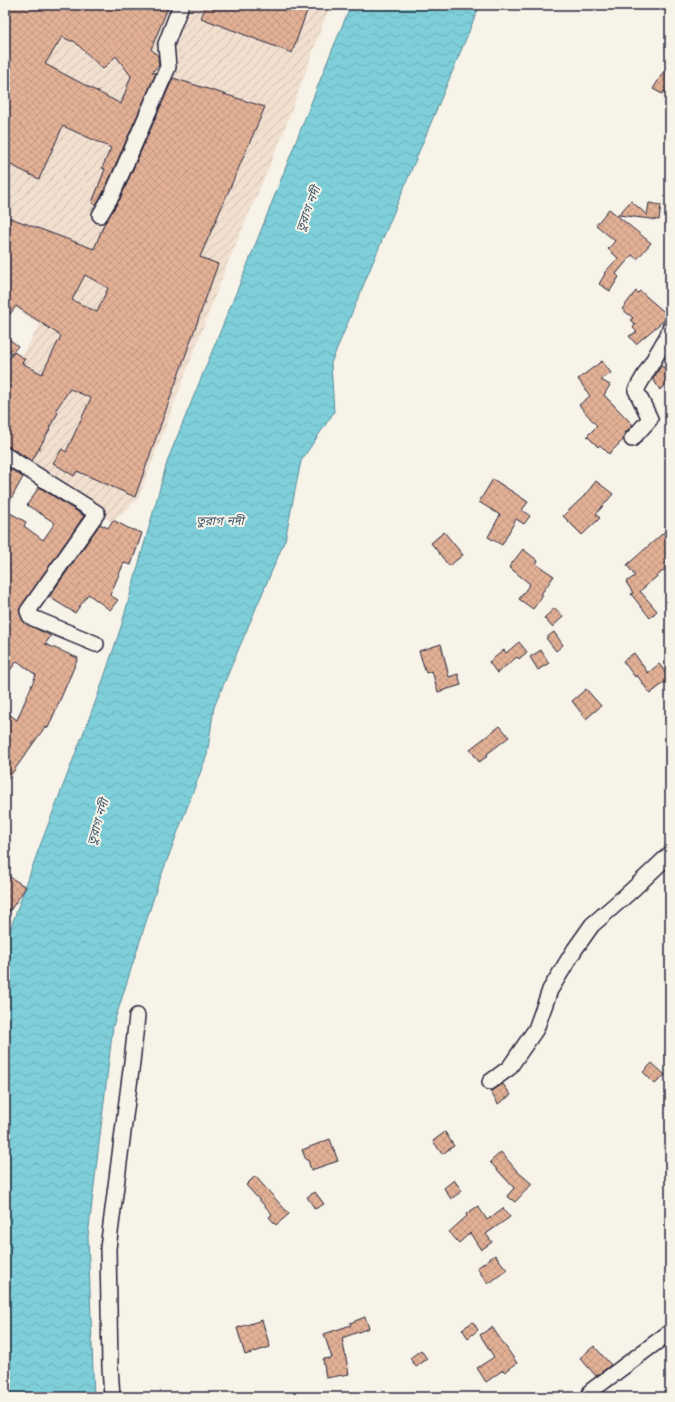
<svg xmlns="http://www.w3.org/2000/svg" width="675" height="1402" viewBox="0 0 675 1402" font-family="'Comic Neue','Noto Sans Bengali',sans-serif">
<defs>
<pattern id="industrial-furrows" width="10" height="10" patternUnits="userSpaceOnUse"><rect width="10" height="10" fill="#f1dfcf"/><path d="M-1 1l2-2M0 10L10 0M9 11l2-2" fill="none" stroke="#cebfb3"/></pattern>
<pattern id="water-waves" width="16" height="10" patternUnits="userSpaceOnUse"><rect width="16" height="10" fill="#7ecfd9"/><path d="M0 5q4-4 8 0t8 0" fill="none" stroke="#6db1bb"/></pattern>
<pattern id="building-cross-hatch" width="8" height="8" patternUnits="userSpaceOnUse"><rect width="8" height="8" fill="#e2b095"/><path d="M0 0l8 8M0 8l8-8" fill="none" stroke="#c29781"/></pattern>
</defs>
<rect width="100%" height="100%" fill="#f7f3e8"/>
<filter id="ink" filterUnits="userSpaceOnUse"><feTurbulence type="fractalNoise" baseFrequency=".025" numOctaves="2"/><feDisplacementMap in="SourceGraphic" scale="8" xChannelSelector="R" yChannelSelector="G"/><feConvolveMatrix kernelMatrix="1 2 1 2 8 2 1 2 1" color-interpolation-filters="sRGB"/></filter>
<g filter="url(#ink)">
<path fill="url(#industrial-furrows)" d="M 5,5 L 330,5 L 281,139 L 226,267 L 138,499 L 112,522 L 5,458 L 5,383 L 40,325 L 5,301 Z"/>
<path fill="url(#water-waves)" stroke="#598a9a" d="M 351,5 L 480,5 L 331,363 L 334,412 L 301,461 L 285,540 L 214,707 L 207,755 L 158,884 L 113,1026 L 88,1236 L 94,1397 L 5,1397 L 5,944 L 38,851 L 98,695 L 121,627 L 168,459 L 245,271 L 328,60 Z"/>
<g fill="url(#building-cross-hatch)" stroke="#22223b" fill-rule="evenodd">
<path d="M 5,5 L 169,5 L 151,49 L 158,56 L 159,65 L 152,72 L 156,73 L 104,191 L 96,205 L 92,203 L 105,169 L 102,168 L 111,148 L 63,126 L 39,179 L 5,162 ZM 62,37 L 71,41 L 74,41 L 103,69 L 116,56 L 131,76 L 121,104 L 45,64 Z"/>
<path d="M 206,5 L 309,5 L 292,53 L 201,18 Z"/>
<path d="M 664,71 L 670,76 L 670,94 L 664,91 L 662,94 L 653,89 Z"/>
<path d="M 173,78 L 265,107 L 200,257 L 218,264 L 135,497 L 77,471 L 74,476 L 53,463 L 62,449 L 66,452 L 91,398 L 70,389 L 55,411 L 58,413 L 49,428 L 50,429 L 32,461 L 10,447 L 5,446 L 5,364 L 14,352 L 25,359 L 22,363 L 42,374 L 61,336 L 16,306 L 5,321 L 5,216 L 94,249 L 105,222 L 120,199 ZM 85,275 L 108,288 L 97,312 L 72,300 Z"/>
<path d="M 631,201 L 647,215 L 649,203 L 661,205 L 659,220 L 618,215 Z"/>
<path d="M 609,209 L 651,243 L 637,259 L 632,255 L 616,274 L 619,277 L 610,291 L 599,284 L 605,274 L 604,273 L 618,258 L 608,249 L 615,241 L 596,225 Z"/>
<path d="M 636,291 L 638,293 L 640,291 L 669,316 L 636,344 L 629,336 L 637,332 L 633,328 L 635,325 L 630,320 L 633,318 L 622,309 Z"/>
<path d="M 5,336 L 18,346 L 12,353 L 5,348 Z"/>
<path d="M 602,361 L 611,373 L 601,380 L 610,385 L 604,395 L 633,425 L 625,433 L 623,440 L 609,454 L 600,445 L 598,447 L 587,436 L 597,426 L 579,405 L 590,396 L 578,379 Z"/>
<path d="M 661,366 L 670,370 L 670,379 L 660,390 L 653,379 Z"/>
<path d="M 5,466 L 23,477 L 5,510 L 26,522 L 24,526 L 43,540 L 55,523 L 27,505 L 39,487 L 84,516 L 19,610 L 22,619 L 25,623 L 51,636 L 45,644 L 78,658 L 48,728 L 45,727 L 5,783 L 5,711 L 17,720 L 36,675 L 17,661 L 5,677 Z"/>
<path d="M 493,479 L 528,502 L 522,510 L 530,516 L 524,524 L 516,519 L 502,545 L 488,537 L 500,515 L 479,502 Z"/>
<path d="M 596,481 L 613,494 L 596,514 L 600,518 L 582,535 L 563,516 L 584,496 Z"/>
<path d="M 113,520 L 128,528 L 142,533 L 131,565 L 124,563 L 110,595 L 118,600 L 110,610 L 88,594 L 75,613 L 49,597 L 100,524 L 108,528 Z"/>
<path d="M 670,527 L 670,565 L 640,591 L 657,611 L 650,618 L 631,594 L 633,593 L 626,582 L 635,576 L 627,565 Z"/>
<path d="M 444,532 L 463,555 L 449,566 L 431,543 Z"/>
<path d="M 523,549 L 538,561 L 536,564 L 554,576 L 541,594 L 543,595 L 533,609 L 519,599 L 530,584 L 509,567 Z"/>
<path d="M 555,608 L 563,617 L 552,627 L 544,618 Z"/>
<path d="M 554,632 L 563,645 L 556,651 L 546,638 Z"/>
<path d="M 519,642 L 527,652 L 519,659 L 517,657 L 497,673 L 489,662 L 504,650 L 506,653 Z"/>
<path d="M 441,644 L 449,677 L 458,674 L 461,685 L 438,692 L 432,671 L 426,673 L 419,651 Z"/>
<path d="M 541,650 L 549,663 L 538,670 L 530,657 Z"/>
<path d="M 634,653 L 648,673 L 659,664 L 670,678 L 650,694 L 637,675 L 635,677 L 623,661 Z"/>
<path d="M 586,689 L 601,706 L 586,719 L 572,701 Z"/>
<path d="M 500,726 L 509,737 L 487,754 L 488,756 L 479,762 L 470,749 Z"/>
<path d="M 5,874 L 26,887 L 5,918 Z"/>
<path d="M 652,1063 L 665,1075 L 655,1084 L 643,1072 Z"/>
<path d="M 503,1084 L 511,1095 L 498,1104 L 490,1091 L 495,1089 Z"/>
<path d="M 445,1132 L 454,1146 L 442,1154 L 433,1141 Z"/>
<path d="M 330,1139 L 338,1161 L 311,1170 L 308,1160 L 306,1160 L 302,1150 Z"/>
<path d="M 501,1152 L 517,1171 L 532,1184 L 515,1202 L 507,1196 L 514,1188 L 490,1162 Z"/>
<path d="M 255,1176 L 289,1214 L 276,1225 L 269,1217 L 272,1214 L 246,1185 Z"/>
<path d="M 454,1180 L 462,1191 L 451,1199 L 444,1188 Z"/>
<path d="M 315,1192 L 324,1204 L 315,1209 L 307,1197 Z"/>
<path d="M 478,1206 L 487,1220 L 503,1208 L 510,1217 L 486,1234 L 492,1242 L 481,1250 L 470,1233 L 459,1243 L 449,1232 L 467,1216 L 466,1214 Z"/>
<path d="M 495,1255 L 507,1270 L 488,1284 L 477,1268 Z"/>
<path d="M 365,1317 L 369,1328 L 342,1338 L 349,1374 L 326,1378 L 323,1359 L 332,1358 L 324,1334 L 351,1325 L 350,1323 Z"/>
<path d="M 262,1320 L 270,1347 L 245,1355 L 237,1328 Z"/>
<path d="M 473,1322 L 478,1330 L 468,1338 L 462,1329 Z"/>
<path d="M 492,1327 L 517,1363 L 505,1372 L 503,1370 L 486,1382 L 477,1368 L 494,1357 L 480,1335 Z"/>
<path d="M 594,1346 L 611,1365 L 596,1376 L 580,1358 Z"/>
<path d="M 421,1350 L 427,1359 L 416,1367 L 410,1358 Z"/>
</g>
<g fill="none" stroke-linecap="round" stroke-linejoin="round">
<g stroke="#22223b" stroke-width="18">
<g id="minor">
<path d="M 100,215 L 112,195 L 168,67 L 166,44 L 181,5"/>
<path d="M 632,439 L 650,419 L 636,390 L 668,335 L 670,328"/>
<path d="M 5,455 L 97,513 L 28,611 L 30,616 L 33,618 L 96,644"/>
<path d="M 490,1082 L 509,1068 L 536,1029 L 550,990 L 575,949 L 592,925 L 631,891 L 670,854"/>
<path d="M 112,1397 L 110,1367 L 108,1248 L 132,1062 L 137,1016"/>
<path d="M 590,1397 L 590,1394 L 591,1391 L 670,1332"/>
</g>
</g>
<use href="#minor" stroke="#f7f3e8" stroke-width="15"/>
</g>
</g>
<g text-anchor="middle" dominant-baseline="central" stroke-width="4" stroke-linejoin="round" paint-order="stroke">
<g font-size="12" font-style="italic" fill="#3e566a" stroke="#f7f3e8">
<text transform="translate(308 209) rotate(-69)">তুরাগ নদী</text>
<text x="220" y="521">তুরাগ নদী</text>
<text transform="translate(98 822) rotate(-73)">তুরাগ নদী</text>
</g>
</g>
<rect width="675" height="1402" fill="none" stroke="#f7f3e8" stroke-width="20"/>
<rect x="10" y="10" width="655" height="1382" fill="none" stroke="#22223b" stroke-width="1.5" filter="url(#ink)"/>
</svg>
